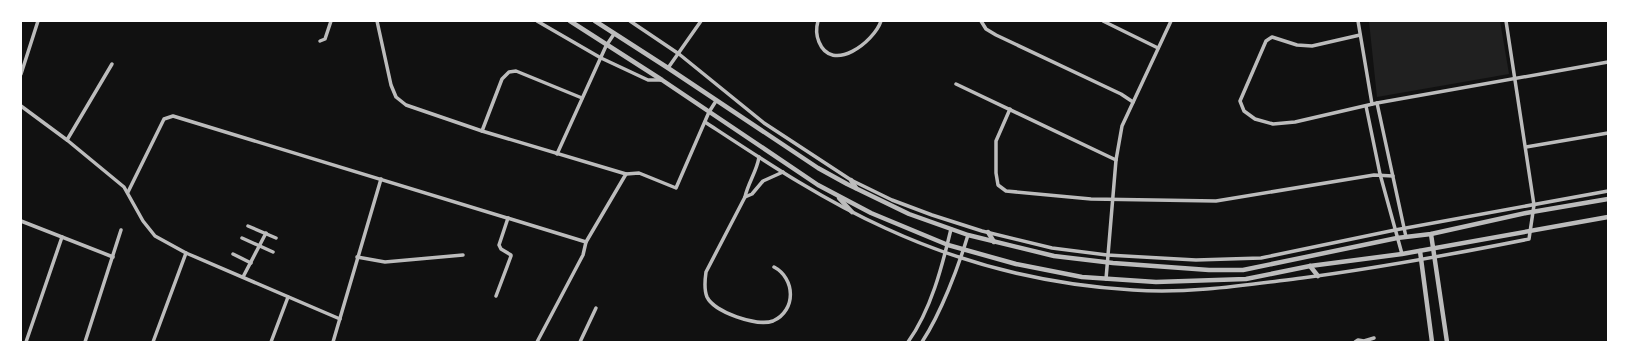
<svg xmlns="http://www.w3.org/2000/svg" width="1629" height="363" viewBox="0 0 1629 363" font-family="Arial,sans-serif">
<rect width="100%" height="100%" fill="#111"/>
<path fill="#202020" d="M 1369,21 L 1500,21 L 1509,74 L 1377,97 Z"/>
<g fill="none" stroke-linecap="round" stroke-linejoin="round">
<g stroke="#bcbcbc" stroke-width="3.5">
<path d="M 377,21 L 391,85 L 396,97 L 406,105 L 482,131 L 626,174 L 586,242 L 583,255 L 537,342"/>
<path d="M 537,21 L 601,58 L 648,80 L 661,80"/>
<path d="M 630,21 L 679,54 L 764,123 L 851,180 L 892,200 L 932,215 L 982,231 L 1052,248 L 1107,255 L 1196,260 L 1261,258 L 1395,230 L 1608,191"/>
<path d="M 818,21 C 816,28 816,35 819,42 C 832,74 874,42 881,21"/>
<path d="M 981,21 L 986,29 L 996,35 L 1121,94 L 1133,102"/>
<path d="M 1103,21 L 1158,48"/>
<path d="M 1358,21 L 1372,104"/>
<path d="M 1360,35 L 1312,46 L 1297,45 L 1272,37 L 1266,41 L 1240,101 L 1244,111 L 1255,119 L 1273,124 L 1295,122 L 1377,103 L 1608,62"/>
<path d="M 320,41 L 325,39 L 331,21"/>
<path d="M 668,68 L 701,21"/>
<path d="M 21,74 L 38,21"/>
<path d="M 956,84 L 1116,160"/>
<path d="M 1377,103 L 1406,237"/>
<path d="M 21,106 L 67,140 L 124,187 L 143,221 L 155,236 L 186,253 L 340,319"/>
<path d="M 1366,106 L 1380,174 L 1402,254"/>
<path d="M 1010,109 L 996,141 L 996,173 L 998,185 L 1006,191 L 1091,199 L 1216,201 L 1374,175 L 1393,176"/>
<path d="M 705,122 C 763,160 821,199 885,228 C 963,264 1048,285 1133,290 C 1190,294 1246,285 1302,278 C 1378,268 1454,254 1529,239 L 1534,205 L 1506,21"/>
<path d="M 482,131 L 502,79 L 509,72 L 516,71 L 582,98"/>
<path d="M 67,140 L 112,64"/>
<path d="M 1526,147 L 1608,133"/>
<path d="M 557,154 L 606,46 L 614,34"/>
<path d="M 759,157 C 757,171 748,183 745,197 L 706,272 C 705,279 704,290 707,297 C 714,312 757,327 773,321 C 797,310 795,278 774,267"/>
<path d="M 626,174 L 639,173 L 676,188 L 709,112 L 716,101"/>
<path d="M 128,192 L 164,119 L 173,116 L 586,242"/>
<path d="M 745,197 L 752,194 L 763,181 L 783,172"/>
<path d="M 21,221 L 113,257"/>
<path d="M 248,226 L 276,238"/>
<path d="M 242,238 L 273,252"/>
<path d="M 233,254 L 251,263"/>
<path d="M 357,257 L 385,262 L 463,255"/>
<path d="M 243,277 L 266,233"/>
<path d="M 1106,279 L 1116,160 L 1122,126 L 1171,21"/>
<path d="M 496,296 L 511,256 L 511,255 L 501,249 L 499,245 L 508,218"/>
<path d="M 26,342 L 62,237"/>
<path d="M 85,342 L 121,230"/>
<path d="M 153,342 L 186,253"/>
<path d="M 271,342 L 288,297"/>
<path d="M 333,342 L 381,179"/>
<path d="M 580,342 L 596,308"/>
<path d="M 908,342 C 931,310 942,267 951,229"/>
<path d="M 922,342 C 941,313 958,268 968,235"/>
<path d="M 1355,342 L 1358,340 L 1364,341 L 1374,338"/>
</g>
<g stroke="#bcbcbc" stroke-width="4.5">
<path d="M 570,21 L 662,80 L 818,185 L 871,213 L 948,245 L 1016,264 L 1082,277 L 1156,282 L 1246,279 L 1310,266 L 1402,254 L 1608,217"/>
<path d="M 595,21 L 668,68 L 818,168 L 847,184 L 909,214 L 968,235 L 1054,256 L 1113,263 L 1209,270 L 1243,270 L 1397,238 L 1431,234 L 1526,213 L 1608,199"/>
<path d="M 851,180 L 856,188"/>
<path d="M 839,198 L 852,212"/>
<path d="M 988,232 L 994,242"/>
<path d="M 1431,234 L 1447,342"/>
<path d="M 1420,251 L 1432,342"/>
<path d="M 1310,266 L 1318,276"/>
</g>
</g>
<rect width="1629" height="363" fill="none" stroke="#ffffff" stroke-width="44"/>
</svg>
